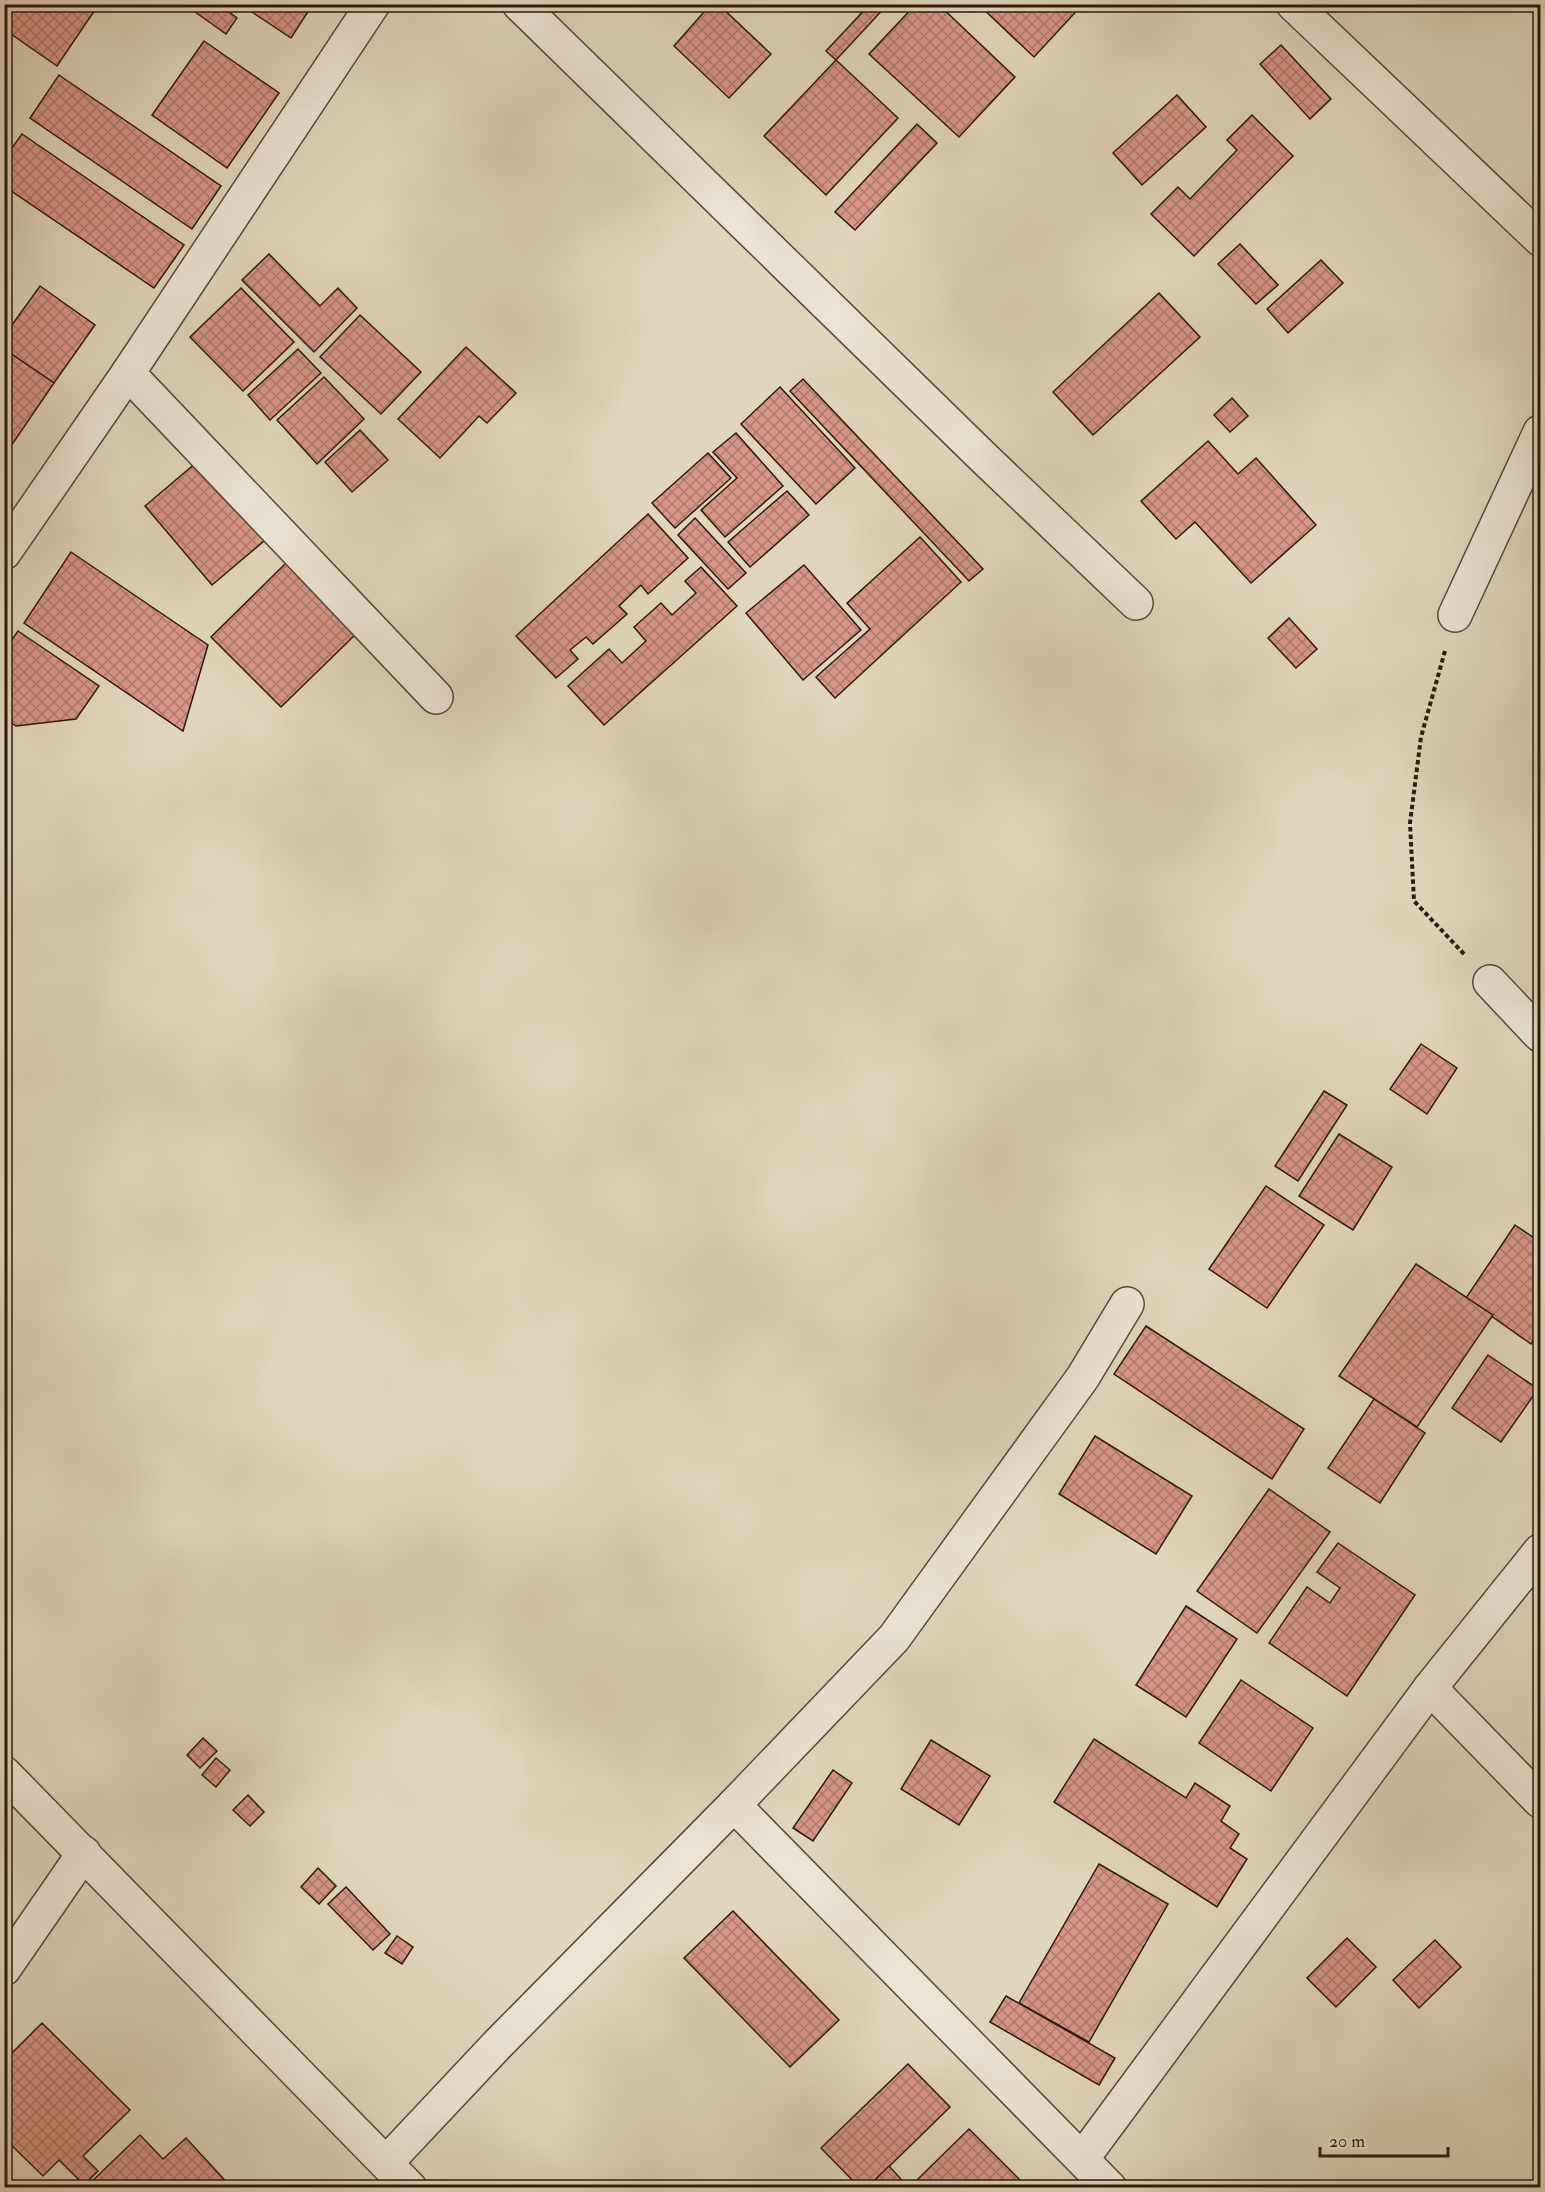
<svg xmlns="http://www.w3.org/2000/svg" width="1545" height="2192" viewBox="0 0 1545 2192" font-family="'IM FELL Double Pica',serif">
<defs>
<pattern id="building-cross-hatch" width="8" height="8" patternUnits="userSpaceOnUse" patternTransform="scale(1.5)"><rect width="8" height="8" fill="#d69686"/><path d="M0 0l8 8M0 8l8-8" fill="none" stroke="#ae796c"/></pattern>
</defs>
<rect width="100%" height="100%" fill="#e0d6bb"/>
<filter id="stains"><feTurbulence type="fractalNoise" baseFrequency=".00333" numOctaves="4"/><feColorMatrix values="0 0 0 0 .2 0 0 0 0 .09 0 0 0 0 .02 0 0 0 .5 -.17"/></filter>
<radialGradient id="worn" r=".72"><stop offset=".6" stop-color="#630" stop-opacity="0"/><stop offset="1" stop-color="#630" stop-opacity=".3"/></radialGradient>
<g fill="url(#building-cross-hatch)" stroke="#2f1810" stroke-width="1.5">
<path d="M 4,4 L 99,4 L 57,66 L 4,29 Z"/>
<path d="M 184,4 L 218,4 L 237,18 L 226,34 Z"/>
<path d="M 240,4 L 313,4 L 291,38 Z"/>
<path d="M 711,4 L 718,4 L 771,54 L 729,98 L 674,46 Z"/>
<path d="M 870,4 L 888,4 L 836,60 L 826,51 Z"/>
<path d="M 916,4 L 938,4 L 1015,77 L 959,137 L 869,54 Z"/>
<path d="M 978,4 L 1083,4 L 1034,57 Z"/>
<path d="M 204,41 L 279,93 L 227,168 L 152,115 Z"/>
<path d="M 1281,45 L 1331,99 L 1310,119 L 1260,64 Z"/>
<path d="M 836,60 L 898,118 L 826,195 L 764,136 Z"/>
<path d="M 59,75 L 221,186 L 192,229 L 30,118 Z"/>
<path d="M 1177,95 L 1206,127 L 1142,185 L 1113,153 Z"/>
<path d="M 1252,115 L 1293,156 L 1194,256 L 1151,214 L 1178,187 L 1190,199 L 1237,150 L 1227,140 Z"/>
<path d="M 917,124 L 937,143 L 855,230 L 835,212 Z"/>
<path d="M 22,134 L 184,245 L 154,288 L 4,186 L 4,159 Z"/>
<path d="M 1240,244 L 1278,285 L 1256,304 L 1218,264 Z"/>
<path d="M 269,254 L 320,306 L 338,288 L 357,308 L 314,352 L 242,280 Z"/>
<path d="M 1321,260 L 1343,283 L 1288,333 L 1267,309 Z"/>
<path d="M 40,286 L 95,325 L 54,383 L 4,349 L 4,336 Z"/>
<path d="M 241,288 L 294,342 L 243,391 L 190,337 Z"/>
<path d="M 1159,293 L 1200,337 L 1093,435 L 1053,392 Z"/>
<path d="M 360,315 L 421,372 L 381,414 L 320,357 Z"/>
<path d="M 466,347 L 516,393 L 487,423 L 479,416 L 440,458 L 398,419 Z"/>
<path d="M 4,349 L 54,383 L 11,446 L 4,442 Z"/>
<path d="M 298,349 L 321,373 L 270,420 L 248,395 Z"/>
<path d="M 324,377 L 364,419 L 317,464 L 277,420 Z"/>
<path d="M 803,379 L 983,569 L 969,581 L 790,391 Z"/>
<path d="M 780,387 L 855,468 L 816,504 L 741,424 Z"/>
<path d="M 1232,398 L 1248,416 L 1230,432 L 1214,415 Z"/>
<path d="M 360,430 L 388,460 L 352,492 L 325,462 Z"/>
<path d="M 736,433 L 783,486 L 725,537 L 701,510 L 737,478 L 713,452 Z"/>
<path d="M 1208,441 L 1238,474 L 1256,458 L 1316,525 L 1251,583 L 1195,522 L 1176,539 L 1141,501 Z"/>
<path d="M 708,453 L 731,478 L 675,528 L 652,503 Z"/>
<path d="M 204,456 L 270,536 L 212,585 L 145,506 Z"/>
<path d="M 787,491 L 809,515 L 750,567 L 728,542 Z"/>
<path d="M 648,514 L 688,558 L 648,594 L 641,585 L 619,606 L 627,614 L 593,644 L 586,637 L 570,650 L 578,659 L 556,678 L 516,636 Z"/>
<path d="M 695,518 L 746,573 L 728,589 L 678,535 Z"/>
<path d="M 920,537 L 961,582 L 835,698 L 816,677 L 870,629 L 847,603 Z"/>
<path d="M 71,552 L 208,645 L 183,731 L 24,623 Z"/>
<path d="M 287,562 L 357,633 L 281,707 L 211,637 Z"/>
<path d="M 804,565 L 861,630 L 803,680 L 746,613 Z"/>
<path d="M 701,567 L 737,606 L 604,725 L 568,686 L 609,649 L 622,663 L 646,641 L 634,627 L 661,603 L 672,615 L 696,593 L 685,581 Z"/>
<path d="M 1289,618 L 1317,649 L 1296,668 L 1268,638 Z"/>
<path d="M 18,631 L 99,686 L 76,719 L 16,726 L 4,718 L 4,651 Z"/>
<path d="M 1421,1044 L 1457,1068 L 1427,1114 L 1390,1089 Z"/>
<path d="M 1324,1091 L 1347,1105 L 1298,1181 L 1275,1166 Z"/>
<path d="M 1339,1134 L 1392,1167 L 1353,1230 L 1299,1196 Z"/>
<path d="M 1266,1186 L 1324,1225 L 1267,1308 L 1209,1269 Z"/>
<path d="M 1515,1225 L 1540,1242 L 1540,1330 L 1531,1344 L 1466,1298 Z"/>
<path d="M 1416,1264 L 1493,1315 L 1417,1427 L 1339,1376 Z"/>
<path d="M 1146,1326 L 1304,1429 L 1272,1479 L 1114,1374 Z"/>
<path d="M 1488,1355 L 1538,1389 L 1501,1442 L 1452,1408 Z"/>
<path d="M 1374,1399 L 1425,1433 L 1380,1503 L 1328,1468 Z"/>
<path d="M 1095,1436 L 1192,1496 L 1156,1554 L 1059,1494 Z"/>
<path d="M 1269,1489 L 1330,1532 L 1257,1633 L 1197,1591 Z"/>
<path d="M 1338,1543 L 1415,1595 L 1347,1696 L 1269,1643 L 1307,1587 L 1330,1603 L 1340,1588 L 1317,1572 Z"/>
<path d="M 1186,1606 L 1237,1639 L 1186,1717 L 1136,1685 Z"/>
<path d="M 1241,1680 L 1313,1728 L 1271,1791 L 1199,1743 Z"/>
<path d="M 203,1738 L 217,1751 L 200,1768 L 187,1755 Z"/>
<path d="M 1094,1739 L 1186,1798 L 1195,1783 L 1230,1806 L 1221,1821 L 1239,1834 L 1230,1848 L 1247,1859 L 1217,1907 L 1054,1802 Z"/>
<path d="M 931,1740 L 990,1776 L 959,1825 L 901,1789 Z"/>
<path d="M 216,1758 L 230,1770 L 216,1787 L 202,1775 Z"/>
<path d="M 833,1770 L 852,1783 L 813,1841 L 793,1828 Z"/>
<path d="M 248,1795 L 264,1812 L 250,1826 L 233,1810 Z"/>
<path d="M 1099,1864 L 1168,1904 L 1089,2042 L 1019,2003 Z"/>
<path d="M 318,1868 L 336,1886 L 319,1904 L 301,1887 Z"/>
<path d="M 346,1887 L 390,1934 L 373,1950 L 328,1904 Z"/>
<path d="M 733,1911 L 839,2020 L 790,2067 L 684,1958 Z"/>
<path d="M 397,1936 L 413,1947 L 402,1964 L 385,1953 Z"/>
<path d="M 1347,1938 L 1376,1967 L 1336,2007 L 1307,1978 Z"/>
<path d="M 1435,1940 L 1461,1967 L 1419,2008 L 1393,1980 Z"/>
<path d="M 1006,1996 L 1115,2058 L 1099,2085 L 990,2022 Z"/>
<path d="M 42,2023 L 130,2110 L 83,2156 L 98,2171 L 84,2185 L 59,2160 L 43,2176 L 4,2138 L 4,2061 Z"/>
<path d="M 908,2064 L 950,2107 L 867,2188 L 860,2188 L 821,2148 Z"/>
<path d="M 969,2129 L 1028,2188 L 925,2188 L 917,2180 Z"/>
<path d="M 140,2135 L 163,2159 L 186,2138 L 232,2188 L 85,2188 Z"/>
<path d="M 889,2166 L 909,2188 L 867,2188 Z"/>
</g>
<g fill="none" stroke-linecap="round" stroke-linejoin="round">
<g stroke="#5b483b" stroke-width="36">
<g id="minor">
<path d="M 519,4 L 985,459 L 1136,603"/>
<path d="M 1293,4 L 1540,239"/>
<path d="M 128,373 L 436,697"/>
<path d="M 4,553 L 128,373 L 373,4"/>
<path d="M 1455,615 L 1540,432"/>
<path d="M 1490,982 L 1540,1035"/>
<path d="M 1430,1688 L 1540,1801"/>
<path d="M 734,1805 L 1110,2188"/>
<path d="M 4,1969 L 84,1853"/>
<path d="M 1082,2159 L 1430,1688 L 1540,1551"/>
<path d="M 387,2162 L 497,2045 L 734,1805 L 894,1638 L 1083,1377 L 1127,1304"/>
</g>
</g>
<g stroke="#5b483b" stroke-width="36">
<path id="tertiary" d="M 4,1773 L 410,2188"/>
</g>
<path stroke="#2f1810" stroke-width="4" stroke-dasharray="4.5 3" stroke-linecap="butt" d="M 1445,651 L 1421,737 L 1410,823 L 1414,901 L 1465,955"/>
<use href="#minor" stroke="#ebe4d3" stroke-width="33"/>
<use href="#tertiary" stroke="#ebe4d3" stroke-width="33"/>
</g>
<rect width="1545" height="2192" fill="none" stroke="#e0d6bb" stroke-width="24"/>
<rect x="6" y="6" width="1533" height="2180" fill="none" stroke="#2f1810" stroke-width="3"/>
<rect x="12" y="12" width="1521" height="2168" fill="none" stroke="#2f1810" stroke-width="1.5"/>
<path d="M1320 2147v9h128v-9" fill="none" stroke="#2f1810" stroke-width="3"/>
<text x="1329" y="2147" font-size="18" fill="#2f1810" stroke="#ebe4d3" stroke-width="4.5" paint-order="stroke">20 m</text>
<rect width="100%" height="100%" filter="url(#stains)"/>
<rect width="100%" height="100%" fill="url(#worn)"/>
</svg>
